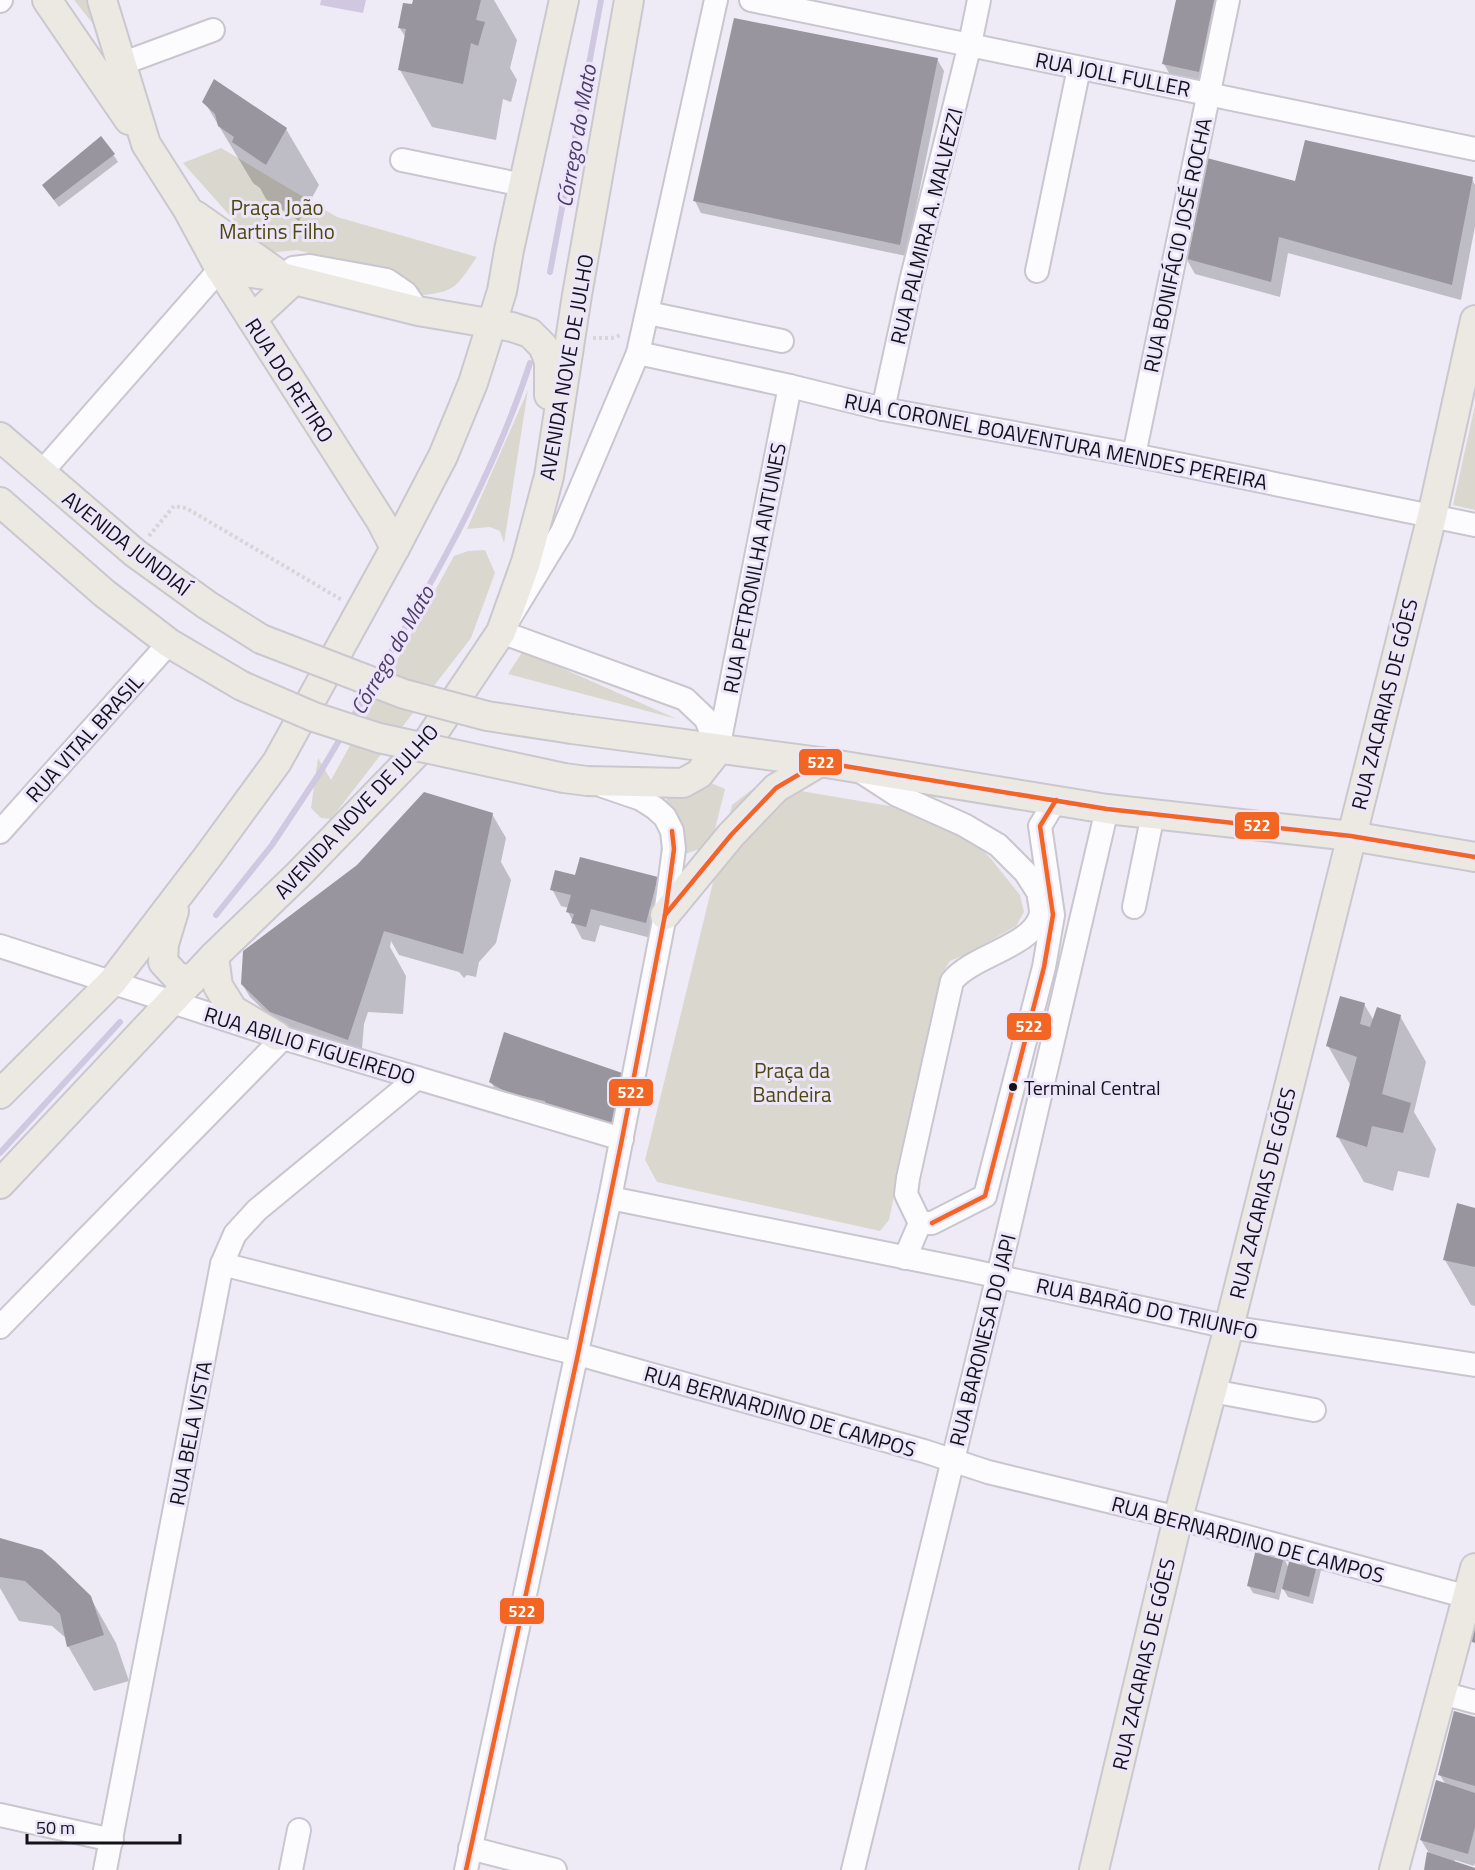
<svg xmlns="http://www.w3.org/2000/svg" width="1475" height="1870" viewBox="0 0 1475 1870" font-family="'Titillium Web',sans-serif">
<rect width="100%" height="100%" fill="#eeebf6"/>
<g fill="#dad7cf">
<path d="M 74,0 L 97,0 L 101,34 Z"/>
<path d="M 221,148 L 337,217 L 477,257 C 457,285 457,292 422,295 L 395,274 L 297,250 L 268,253 L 257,246 L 183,163 Z"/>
<path d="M 528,390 L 504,543 L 500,531 L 490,527 L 467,529 Z"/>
<path d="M 1475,405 L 1475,510 L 1453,505 Z"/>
<path d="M 485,550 L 495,573 L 471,638 L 331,819 L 321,818 L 311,808 L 318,758 L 331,780 L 454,556 L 468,551 Z"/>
<path d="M 523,651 L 677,719 L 508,674 Z"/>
<path d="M 704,780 L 725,789 L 711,845 L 659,863 L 667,797 Z"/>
<path d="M 759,784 L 919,811 L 973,840 L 992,860 L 1020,895 L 1024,912 L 1016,926 L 969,953 L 950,961 L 940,977 L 889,1220 L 880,1231 L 657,1182 L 645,1160 L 732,805 Z"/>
</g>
<path fill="#d0c7e1" d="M 321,0 L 366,0 L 363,13 L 320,5 Z"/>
<g fill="#0003">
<path d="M 415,0 L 494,0 L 517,40 L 510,68 L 517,80 L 511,102 L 503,99 L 496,140 L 432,127 L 400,70 L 406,38 L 399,27 L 414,6 Z"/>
<path d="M 1177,0 L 1226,0 L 1208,88 L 1173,80 L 1164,64 Z"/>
<path d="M 937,59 L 944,71 L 906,256 L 701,213 L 695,201 Z"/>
<path d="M 204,101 L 286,129 L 319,185 L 299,221 L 266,199 L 260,188 L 253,183 Z"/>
<path d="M 113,154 L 118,162 L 59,207 L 43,186 Z"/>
<path d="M 1472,179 L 1475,185 L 1475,226 L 1461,300 L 1288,253 L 1280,297 L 1195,274 L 1186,258 L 1296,183 Z"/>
<path d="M 492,814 L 506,838 L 501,862 L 511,880 L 496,943 L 479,962 L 476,977 L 467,975 L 464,978 L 459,972 L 399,955 L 391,941 L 390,947 L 406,976 L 403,1014 L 368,1012 L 364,1024 L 361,1061 L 322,1039 L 278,1024 L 250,997 L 242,984 Z"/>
<path d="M 657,879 L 667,895 L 655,939 L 600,925 L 595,942 L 582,939 L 568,912 L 569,908 L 561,906 L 552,889 Z"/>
<path d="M 1364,1004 L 1374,1021 L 1400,1016 L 1426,1062 L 1414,1112 L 1436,1149 L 1429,1178 L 1398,1171 L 1393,1191 L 1364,1182 L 1338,1137 L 1351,1086 L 1328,1046 Z"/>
<path d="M 624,1075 L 628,1136 L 500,1098 L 491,1082 Z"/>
<path d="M 1475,1209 L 1475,1306 L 1471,1305 L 1445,1260 Z"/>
<path d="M 0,1539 L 90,1597 L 116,1643 L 129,1681 L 94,1691 L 68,1646 L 67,1639 L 52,1626 L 19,1621 L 0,1588 Z"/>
<path d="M 1283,1557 L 1289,1568 L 1317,1563 L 1321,1570 L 1313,1604 L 1288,1597 L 1282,1587 L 1279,1600 L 1253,1593 L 1249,1586 Z"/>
<path d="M 1475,1718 L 1475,1863 L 1474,1866 L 1455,1860 L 1454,1863 L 1475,1870 L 1425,1870 L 1429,1853 L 1421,1840 L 1446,1785 L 1440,1775 Z"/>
</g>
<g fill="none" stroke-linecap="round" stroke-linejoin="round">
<g stroke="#d0c7e1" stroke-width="6">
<path d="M 550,272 L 601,0"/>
<path d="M 377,676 C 436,576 494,474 530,363"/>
<path d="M 351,720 L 370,688"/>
<path d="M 216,915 L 272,845 L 321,771 L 343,734"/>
<path d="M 0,1153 L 120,1022"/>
</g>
</g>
<g fill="#98959f">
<path d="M 413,0 L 481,0 L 476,20 L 485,22 L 478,46 L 471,43 L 463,84 L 398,70 L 406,29 L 398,28 L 403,3 L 412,4 Z"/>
<path d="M 1176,0 L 1214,0 L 1199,72 L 1162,64 Z"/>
<path d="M 734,18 L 938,58 L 900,245 L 693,201 Z"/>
<path d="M 214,79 L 287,128 L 266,165 L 232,142 L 234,137 L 218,126 L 215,114 L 202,102 Z"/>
<path d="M 101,136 L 115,154 L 54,200 L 42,185 Z"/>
<path d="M 1305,140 L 1473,177 L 1452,285 L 1279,237 L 1271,282 L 1184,258 L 1203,157 L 1295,181 Z"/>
<path d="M 424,792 L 493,813 L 463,954 L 384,931 L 348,1040 L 270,1012 L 241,984 L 243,951 L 357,865 Z"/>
<path d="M 580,857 L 658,877 L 646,923 L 591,909 L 586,927 L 571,923 L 574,914 L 566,912 L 571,895 L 550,890 L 555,870 L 575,875 Z"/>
<path d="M 1340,996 L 1365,1003 L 1360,1024 L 1370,1027 L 1377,1007 L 1401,1015 L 1382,1094 L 1411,1103 L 1403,1133 L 1372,1126 L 1367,1147 L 1336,1137 L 1357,1057 L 1326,1046 Z"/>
<path d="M 504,1032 L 625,1074 L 619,1120 L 608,1124 L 547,1110 L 545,1101 L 523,1096 L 518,1099 L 489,1082 Z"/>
<path d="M 1457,1203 L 1475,1208 L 1475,1267 L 1443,1260 Z"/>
<path d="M 0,1538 L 42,1550 L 55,1561 L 91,1596 L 104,1635 L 67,1647 L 60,1614 L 25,1581 L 0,1577 Z"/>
<path d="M 1256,1549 L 1284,1556 L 1275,1593 L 1247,1586 Z"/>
<path d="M 1291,1554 L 1318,1561 L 1309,1597 L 1282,1589 Z"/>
<path d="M 1475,1621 L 1475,1643 L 1469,1641 Z"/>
<path d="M 1454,1711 L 1475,1717 L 1475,1786 L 1438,1775 Z"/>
<path d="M 1436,1780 L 1475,1793 L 1475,1827 L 1468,1854 L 1420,1840 Z"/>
<path d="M 1427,1852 L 1475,1868 L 1475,1870 L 1424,1870 Z"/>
</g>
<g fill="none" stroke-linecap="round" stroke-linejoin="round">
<g stroke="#c9c6cf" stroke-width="26">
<g id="minor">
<path d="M 716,0 L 638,353 L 562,532 L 501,632 L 685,699 L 706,719 L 718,750"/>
<path d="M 751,0 L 1475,149"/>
<path d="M 0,1 L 1,0"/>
<path d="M 121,64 L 213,30"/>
<path d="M 402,160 L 523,185"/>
<path d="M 1037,271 L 1079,68"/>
<path d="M 282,277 L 293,268 L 310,266 L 387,280 L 406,293 L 418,311"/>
<path d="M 648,313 L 782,341"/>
<path d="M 638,353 L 790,386 L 883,409 L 1134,455 L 1475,525"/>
<path d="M 883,409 L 911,281 L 970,44 L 979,0"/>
<path d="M 1134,455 L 1228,0"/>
<path d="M 41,473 L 220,269"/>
<path d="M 718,749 L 790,386"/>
<path d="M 857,769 L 897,795 L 964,825 L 998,845 L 1025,872 L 1049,909"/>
<path d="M 0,832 L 169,643"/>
<path d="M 1134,907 L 1153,814"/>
<path d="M 0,946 L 283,1038 L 622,1139"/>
<path d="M 610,1198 L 968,1270 L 1229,1327 L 1475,1365"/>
<path d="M 920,1223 L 932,1223 L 985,1196 L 1044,967 L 1053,915 L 1040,826 L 1056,800"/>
<path d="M 905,1258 L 920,1223 L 906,1194 L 908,1178 L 952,981 C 972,956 1031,946 1040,917 C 1042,912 1040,904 1039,898"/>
<path d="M 222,1264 L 578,1354 L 924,1451 L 988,1472 L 1178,1518 L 1475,1599"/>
<path d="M 0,1327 L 283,1038"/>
<path d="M 1212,1391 L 1314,1410"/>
<path d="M 1442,1693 L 1475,1702"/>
<path d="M 0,1815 L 112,1840"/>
<path d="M 470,1848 L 555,1870"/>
<path d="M 105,1870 L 222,1264 L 235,1234 L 257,1210 L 417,1078"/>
<path d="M 291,1870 L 299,1830"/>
<path d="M 466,1870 L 610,1198 L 665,915 L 674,849 L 672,831 L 665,817 L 655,808 L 641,799 L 603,786"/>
<path d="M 853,1870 L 1001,1263 L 1107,809"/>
</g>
</g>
<g stroke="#cac8ce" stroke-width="32">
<g id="major">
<path d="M 47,0 L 129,120"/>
<path d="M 102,0 L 146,144 L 188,210 L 220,269 L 381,521 L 395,548"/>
<path d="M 195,215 L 277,273"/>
<path d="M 220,269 L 282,277 L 418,311 L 512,327 L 530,333 L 543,346 L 549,361 L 549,395"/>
<path d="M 252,319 L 293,281"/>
<path d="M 0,437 L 135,553 L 207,605 L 261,639"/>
<path d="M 0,502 L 104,593 L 169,643 L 242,686"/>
<path d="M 572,729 L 820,762 L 1107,809 L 1351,836 L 1475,857"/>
<path d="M 564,778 L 587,781 L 683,783 L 699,774 L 718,750"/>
<path d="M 174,911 L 164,944 L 163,962 L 177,977 L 192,980"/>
<path d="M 665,915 L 731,835 L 776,788 L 820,762"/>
<path d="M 214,956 L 218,986 L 233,1010 L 277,1036"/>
<path d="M 0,1094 L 112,982 L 209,855 L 277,762 L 395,548 L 443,456 L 473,383 L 502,291 L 509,250 L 564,0"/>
<path d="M 0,1184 L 214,956 L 299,874 L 428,741 L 501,632 L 526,562 L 549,476 L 577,295 L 629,0"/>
<path d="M 1094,1870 L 1178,1518 L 1229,1327 L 1432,516 L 1475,320"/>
<path d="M 1394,1870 L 1475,1568"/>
</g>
</g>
<g stroke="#d6d5d8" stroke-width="4" stroke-dasharray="3 3" stroke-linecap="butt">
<path d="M 593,338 L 612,338 L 621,335"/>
<path d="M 149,536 L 174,506 L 186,508 L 342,600"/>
</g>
<use href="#minor" stroke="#fcfcfe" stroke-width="22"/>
<use href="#major" stroke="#ebe9e2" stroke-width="28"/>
<g stroke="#cac8ce" stroke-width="32" stroke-linecap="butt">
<g id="major-bridge">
<path d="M 261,639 L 404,694 L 487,716 L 572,729"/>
<path d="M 242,686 L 314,717 L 379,738 L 564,778"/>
</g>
</g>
<use href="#major-bridge" stroke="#ebe9e2" stroke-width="28"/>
<g stroke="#ede6fb" stroke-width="9">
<g id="bus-1">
<path d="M 665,915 L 731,835 L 776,788 L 820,762 L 1107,809 L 1351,836 L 1475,857"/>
<path d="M 932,1223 L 985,1196 L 1044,967 L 1053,915 L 1040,826 L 1056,800"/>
<path d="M 466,1870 L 578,1354 L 622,1139 L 665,915 L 674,849 L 672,831"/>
</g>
</g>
<use href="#bus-1" stroke="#f26522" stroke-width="4.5"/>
</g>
<circle fill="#141219" stroke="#ede6fb" stroke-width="2" cx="1013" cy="1087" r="5"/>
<g text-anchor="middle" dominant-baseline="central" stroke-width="6" stroke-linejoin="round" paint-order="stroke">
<g font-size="20" fill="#141219" stroke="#ede6fb" text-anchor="start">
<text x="1024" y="1087">Terminal Central</text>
</g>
<g font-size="21" fill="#141219" stroke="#ede6fb">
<text transform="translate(1113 74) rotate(11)">RUA JOLL FULLER</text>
<text transform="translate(926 226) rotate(-76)">RUA PALMIRA A. MALVEZZI</text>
<text transform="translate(1177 245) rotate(-78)">RUA BONIFÁCIO JOSÉ ROCHA</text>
<text transform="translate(566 367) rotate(-80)">AVENIDA NOVE DE JULHO</text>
<text transform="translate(290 380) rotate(57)">RUA DO RETIRO</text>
<text transform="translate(1056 441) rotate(11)">RUA CORONEL BOAVENTURA MENDES PEREIRA</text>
<text transform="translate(127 543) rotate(38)">AVENIDA JUNDIAÍ</text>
<text transform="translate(754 568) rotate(-79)">RUA PETRONILHA ANTUNES</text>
<text transform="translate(1384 704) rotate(-76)">RUA ZACARIAS DE GÓES</text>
<text transform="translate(84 738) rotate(-48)">RUA VITAL BRASIL</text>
<text transform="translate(356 811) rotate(-47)">AVENIDA NOVE DE JULHO</text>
<text transform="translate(310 1045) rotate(17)">RUA ABILIO FIGUEIREDO</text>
<text transform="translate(1262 1193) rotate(-76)">RUA ZACARIAS DE GÓES</text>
<text transform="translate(1147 1308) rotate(12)">RUA BARÃO DO TRIUNFO</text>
<text transform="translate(982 1340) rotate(-76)">RUA BARONESA DO JAPI</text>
<text transform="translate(780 1411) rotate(16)">RUA BERNARDINO DE CAMPOS</text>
<text transform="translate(190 1433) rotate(-79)">RUA BELA VISTA</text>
<text transform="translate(1248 1539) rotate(15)">RUA BERNARDINO DE CAMPOS</text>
<text transform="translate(1143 1664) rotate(-77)">RUA ZACARIAS DE GÓES</text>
</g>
<g font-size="21" fill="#4f480d" stroke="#ede6fb">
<text x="277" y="207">Praça João<tspan x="277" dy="24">Martins Filho</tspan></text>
<text x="792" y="1070">Praça da<tspan x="792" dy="24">Bandeira</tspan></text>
</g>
<g font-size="22" font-style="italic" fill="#4e3c69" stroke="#ede6fb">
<text transform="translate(576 136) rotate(-80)">Córrego do Mato</text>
<text transform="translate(392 650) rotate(-60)">Córrego do Mato</text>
</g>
</g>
<g stroke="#ede6fb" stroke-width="2">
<rect x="798" y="748" width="45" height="28" rx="6" fill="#f26522"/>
<rect x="1234" y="811" width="46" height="29" rx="6" fill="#f26522"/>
<rect x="1006" y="1012" width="46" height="29" rx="6" fill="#f26522"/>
<rect x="608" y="1078" width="46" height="29" rx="6" fill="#f26522"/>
<rect x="499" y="1597" width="46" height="28" rx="6" fill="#f26522"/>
</g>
<g font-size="16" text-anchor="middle" font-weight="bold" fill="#fff">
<text x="821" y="768">522</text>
<text x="1257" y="831">522</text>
<text x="1029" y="1032">522</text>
<text x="631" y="1098">522</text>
<text x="522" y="1617">522</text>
</g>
<path d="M27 1834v9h153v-9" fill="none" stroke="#141219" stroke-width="3"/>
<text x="36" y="1834" font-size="18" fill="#141219" stroke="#ede6fb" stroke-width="4.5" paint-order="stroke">50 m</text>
</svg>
